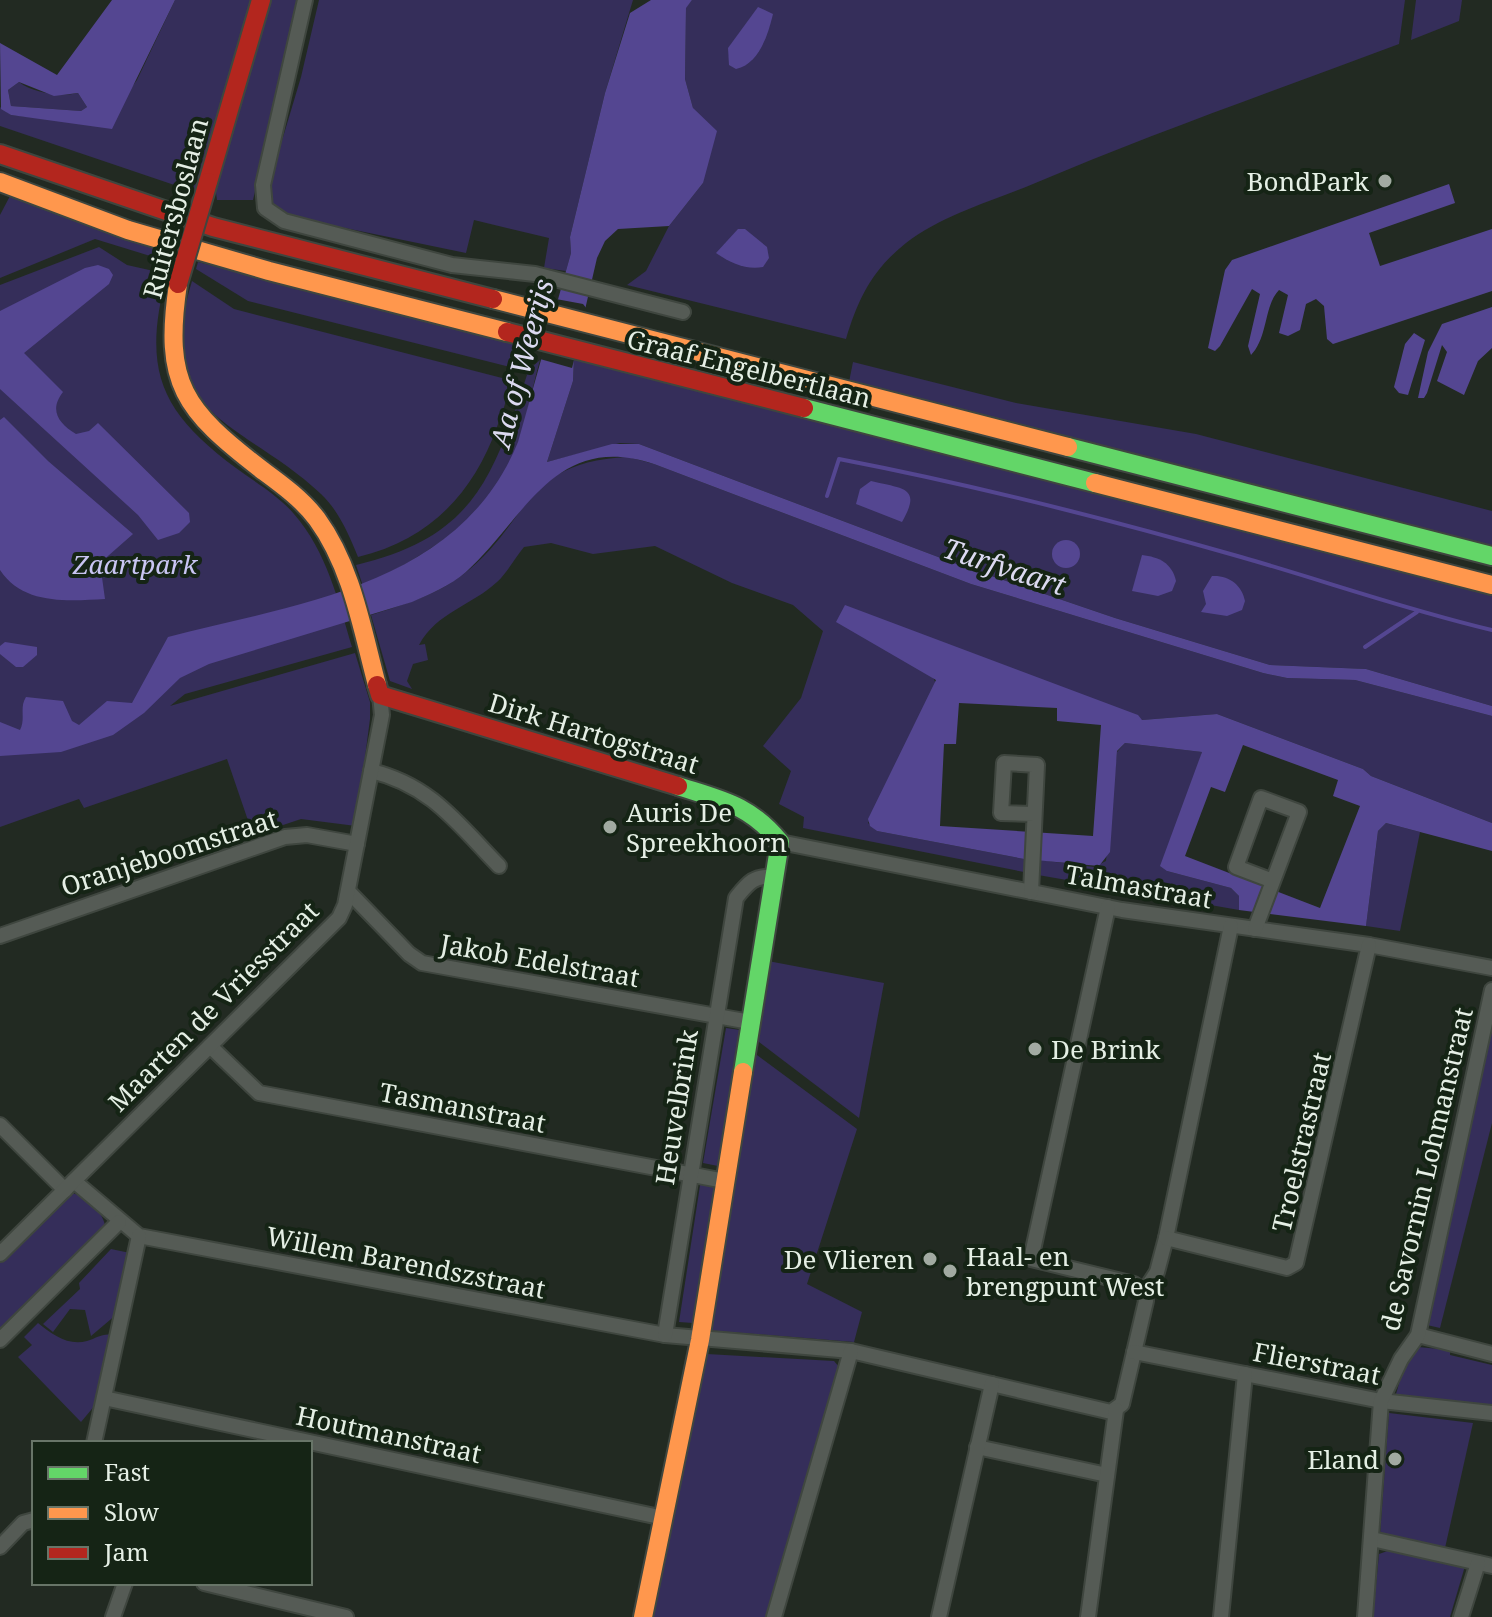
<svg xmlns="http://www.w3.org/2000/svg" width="1492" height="1617" viewBox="0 0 1492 1617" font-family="'Noto Serif',serif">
<rect width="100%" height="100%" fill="#222a22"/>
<g fill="#352e5a">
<path d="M 175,0 L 254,0 L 198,193 L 0,126 L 0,107 L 11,115 L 104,125 L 137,80 Z"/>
<path d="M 269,0 L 299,0 L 253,200 L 217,200 L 215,185 Z"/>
<path d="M 319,0 L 633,0 L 605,93 L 570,237 L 571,253 L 566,271 L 544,268 L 549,238 L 474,220 L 466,253 L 287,216 L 273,205 L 269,184 L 301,77 Z"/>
<path d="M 692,0 L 1405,0 L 1399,44 C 1276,90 1153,133 1033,184 C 992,201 942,215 906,243 C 872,270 858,299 846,339 L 627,285 L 646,271 L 669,226 L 703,183 L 693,108 L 685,79 L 686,7 Z"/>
<path d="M 1416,0 L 1462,0 L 1459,21 L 1411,40 Z"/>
<path d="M 19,82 C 33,93 60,97 78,93 L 87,107 L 81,111 L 11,106 L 8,90 Z"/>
<path d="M 10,196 L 176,255 L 173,263 L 95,239 L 0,278 L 0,215 Z"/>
<path d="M 99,247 L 127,265 L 167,274 C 142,369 159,411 236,468 C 255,482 279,496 294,514 C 327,552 338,600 352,647 L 185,694 L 170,706 L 355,653 L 370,702 L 370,719 L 356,826 L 301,819 L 253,835 L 227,759 L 84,808 L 79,799 L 0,827 L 0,285 Z"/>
<path d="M 198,262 L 532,347 L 526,372 L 540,360 C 532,388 527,417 518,444 C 493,516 427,555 363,586 L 356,565 C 473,537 492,480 527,375 L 522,370 L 248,301 L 196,269 Z"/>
<path d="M 192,281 L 234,309 L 506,379 C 511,393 502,413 497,427 C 473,494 429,540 358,557 C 349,535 339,511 321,494 C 244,421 150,419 192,281 Z"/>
<path d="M 574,357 L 1492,593 L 1492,706 L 1366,669 L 1270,665 L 1115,618 L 962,566 L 639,444 L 620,443 L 547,462 L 573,381 Z"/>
<path d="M 853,362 L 1016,403 L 1196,434 L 1492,511 L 1492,547 L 849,382 Z"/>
<path d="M 628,457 L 654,464 L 971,584 L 1263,673 L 1287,678 L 1355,680 L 1492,716 L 1492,823 L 1371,776 L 1363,769 L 1217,714 L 1142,720 L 932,675 L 936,684 L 868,823 L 877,831 L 1024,859 L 1024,872 L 803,828 L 804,817 L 779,804 L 791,771 L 763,746 L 801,698 L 823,631 L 793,605 L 732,583 L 655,546 L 593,554 L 551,543 L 524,547 C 515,558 507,573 497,582 C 471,606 437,612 419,645 L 425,644 L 428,660 L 413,664 L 407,681 L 412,689 L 390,681 L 371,615 C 402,605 434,596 461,576 C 531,524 519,462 628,457 Z"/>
<path d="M 1125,743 L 1202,752 L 1167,871 L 1231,888 L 1239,896 L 1239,910 L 1038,875 L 1040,860 L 1094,867 L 1106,861 L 1117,752 Z"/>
<path d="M 1386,823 L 1420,832 L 1400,931 L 1366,926 L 1378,831 Z"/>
<path d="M 768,961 L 884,983 L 859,1118 L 755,1039 Z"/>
<path d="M 726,1028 L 740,1030 L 718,1166 L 703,1163 Z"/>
<path d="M 1492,1030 L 1492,1123 L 1440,1328 L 1427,1325 Z"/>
<path d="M 753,1052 L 857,1129 L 807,1284 L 862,1312 L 854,1342 L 706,1330 Z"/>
<path d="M 701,1179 L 715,1181 L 693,1323 L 679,1322 Z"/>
<path d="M 72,1193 C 86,1196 106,1214 105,1229 L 0,1335 L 0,1261 Z"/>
<path d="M 111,1249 L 130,1253 L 117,1314 L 91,1336 L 85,1310 L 70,1309 L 53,1332 L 43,1324 L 80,1289 L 79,1283 Z"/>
<path d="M 38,1323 C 53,1335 68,1346 87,1341 C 97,1338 102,1333 113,1335 L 96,1404 L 81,1422 L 18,1357 L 32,1345 L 24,1337 Z"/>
<path d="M 1418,1347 L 1450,1350 L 1450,1355 L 1492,1365 L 1492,1405 L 1396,1394 L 1405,1363 Z"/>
<path d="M 707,1354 L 834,1361 L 840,1368 L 768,1617 L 651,1617 Z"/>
<path d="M 1389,1413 L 1473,1423 L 1445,1548 L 1380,1535 Z"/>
<path d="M 1393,1549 L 1465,1566 L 1450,1617 L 1373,1617 L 1379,1554 Z"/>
</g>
<g fill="#544691" fill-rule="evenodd">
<path d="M 112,0 L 175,0 L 112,129 L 11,115 L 1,109 L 0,43 L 57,75 ZM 19,82 L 54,96 L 78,93 L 87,107 L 81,111 L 11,106 L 8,90 Z"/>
<path d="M 651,0 L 692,0 L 686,8 L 685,79 L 693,108 L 717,131 L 703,183 L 669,226 L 618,229 L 605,241 L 597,258 L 574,357 L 573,381 L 547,462 L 612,444 L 639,444 L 962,566 L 1115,618 L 1270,665 L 1366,669 L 1492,706 L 1492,716 L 1355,680 L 1287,678 L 1263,673 L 971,584 L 654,464 C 554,431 525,519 466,572 C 450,586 430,594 412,602 L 209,664 L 180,678 L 144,713 L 113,735 L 61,752 L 0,756 L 0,722 L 20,730 C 26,718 19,708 26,697 L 63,701 L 72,721 L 79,725 L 107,701 L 132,703 L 168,637 C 299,603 460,585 518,442 L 571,253 L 570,237 L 605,93 L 630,13 Z"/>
<path d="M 758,7 L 773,14 C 768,35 759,64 736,69 L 729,65 L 728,48 Z"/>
<path d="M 1449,184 L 1455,203 L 1369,233 L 1380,266 L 1492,229 L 1492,291 L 1333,344 L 1327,339 L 1324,306 L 1316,299 L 1306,304 L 1300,330 L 1288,336 L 1279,333 L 1288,295 L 1279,290 C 1264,305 1268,338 1251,355 L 1248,346 L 1260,294 L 1252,289 L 1220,346 L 1215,351 L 1208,348 L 1225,270 L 1232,260 Z"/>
<path d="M 738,229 L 745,229 L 767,247 L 769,258 L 763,267 C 746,270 730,263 716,253 Z"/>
<path d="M 98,265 L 109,269 L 113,275 L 109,284 L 24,353 L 63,392 C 49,410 58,423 76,434 L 89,431 L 98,423 L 189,513 L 190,522 L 179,533 L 158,540 L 138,515 L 0,389 L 0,311 L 85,268 Z"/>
<path d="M 1492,307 L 1492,348 L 1478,361 L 1464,395 L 1437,381 L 1447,352 L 1442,345 L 1427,393 L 1424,398 L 1418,398 L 1428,352 L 1442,324 Z"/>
<path d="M 1414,333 L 1425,340 L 1408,395 L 1399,393 L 1394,387 L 1405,344 Z"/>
<path d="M 4,417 L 48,461 L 133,534 L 100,563 L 105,599 C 67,601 23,605 0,570 L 0,420 Z"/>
<path d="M 871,481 C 904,489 922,487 902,522 L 856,504 L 860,489 Z"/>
<circle cx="1066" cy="554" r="14"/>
<path d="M 1142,555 C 1159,557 1172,563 1176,581 L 1172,591 L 1158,596 L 1132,591 Z"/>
<path d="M 1212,576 C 1229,575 1242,585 1245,601 L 1242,610 L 1227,616 L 1201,612 L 1206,604 L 1203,591 Z"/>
<path d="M 845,605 L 1138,715 L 1142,720 L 1217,714 L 1363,769 L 1371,776 L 1492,823 L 1492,851 L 1386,823 L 1378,831 L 1366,926 L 1239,910 L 1239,896 L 1231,888 L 1167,871 L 1160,866 L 1202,752 L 1125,743 L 1117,751 L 1110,852 L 1099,866 L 1024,859 L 877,831 L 870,826 L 868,819 L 936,680 L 836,622 ZM 959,703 L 1057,708 L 1057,721 L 1101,725 L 1093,836 L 940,826 L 944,744 L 956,744 ZM 1243,745 L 1338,780 L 1333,796 L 1360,806 L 1320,908 L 1185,856 L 1211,787 L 1225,792 Z"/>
<path d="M 5,642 L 37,647 L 37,655 L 23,667 L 16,667 L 0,654 L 0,646 Z"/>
</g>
<path fill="#222a22" d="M 556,299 L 583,304 L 587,309 L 572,368 L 540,359 Z"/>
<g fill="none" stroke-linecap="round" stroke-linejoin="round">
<g stroke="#544691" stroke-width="4">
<path d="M 827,496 L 839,459 C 974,485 1108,519 1241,557 C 1325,581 1407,610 1492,630"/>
<path d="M 1365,647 L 1417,612"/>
</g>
<g stroke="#3f463f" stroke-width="18">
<g id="street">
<path d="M 305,0 L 263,185 L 265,208 L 284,221 L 452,265 L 535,274 L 683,312"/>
<path d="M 371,771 C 431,785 458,824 499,866"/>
<path d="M 780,842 L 1122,910 L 1369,945 L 1492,968"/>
<path d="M 348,891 L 409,954 L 422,963 L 750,1022"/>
<path d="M 1031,892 L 1037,765 L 1004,763 L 1001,813 L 1034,814"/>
<path d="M 1108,907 L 1031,1259 L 1134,1284 L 1144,1292"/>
<path d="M 1255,929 L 1299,812 L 1261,798 L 1236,867 L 1273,881"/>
<path d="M 0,936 L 285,837 L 307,835 L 357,844"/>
<path d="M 210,1046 L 259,1093 L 725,1181"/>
<path d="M 0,1125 L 65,1190"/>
<path d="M 74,1181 L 139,1236 L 665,1335 L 851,1351 L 1111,1412 L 1122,1404 L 1146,1301 L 1144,1292 L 1157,1272 L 1166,1238 L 1231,926"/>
<path d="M 1166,1238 L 1287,1268 L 1296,1263 L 1369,945"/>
<path d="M 0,1254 L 339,918 L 345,905 L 382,715 L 380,695"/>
<path d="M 665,1335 L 736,898 C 748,883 754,875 774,877"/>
<path d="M 1418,1335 L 1492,1354"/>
<path d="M 0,1340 L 119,1222"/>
<path d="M 1134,1352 L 1381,1401 L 1492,1413"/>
<path d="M 104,1398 L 664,1518"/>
<path d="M 94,1443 L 139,1236"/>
<path d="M 977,1447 L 1107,1475"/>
<path d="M 1372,1539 L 1492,1566"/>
<path d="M 0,1547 L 23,1523 L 34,1520"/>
<path d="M 204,1583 L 346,1617"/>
<path d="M 113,1617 L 125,1583"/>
<path d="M 774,1617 L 851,1351"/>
<path d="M 939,1617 L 992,1384"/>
<path d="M 1088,1617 L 1116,1410"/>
<path d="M 1221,1617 L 1245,1374"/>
<path d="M 1365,1617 L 1381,1401 L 1401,1359 L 1418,1335 L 1492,990"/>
<path d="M 1461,1617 L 1478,1563"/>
</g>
</g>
<g stroke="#3f463f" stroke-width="22">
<g id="fast">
<path d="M 804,408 L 1095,483"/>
<path d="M 1068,447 L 1492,556"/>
<path d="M 678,786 C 722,800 750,805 780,842 L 743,1072"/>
</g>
</g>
<g stroke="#3f463f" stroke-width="22">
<g id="slow">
<path d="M 0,182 L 128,230 L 269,271 L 507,332"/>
<path d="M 178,284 C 163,384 184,410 262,470 C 281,484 302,499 317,519 C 352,567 362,629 377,685"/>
<path d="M 493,299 L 1068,447"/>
<path d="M 1095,483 L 1492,585"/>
<path d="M 643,1617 L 700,1340 L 743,1072"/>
</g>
</g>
<g stroke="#3f463f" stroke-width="22">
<g id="jam">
<path d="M 0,154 L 213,227 L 493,299"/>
<path d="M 208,182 L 261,0"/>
<path d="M 507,332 L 804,408"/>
<path d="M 377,685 L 380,695 L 678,786"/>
</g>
</g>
<use href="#street" stroke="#555b55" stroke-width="14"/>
<use href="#fast" stroke="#63d668" stroke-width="18"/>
<use href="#slow" stroke="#ff974d" stroke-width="18"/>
<use href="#jam" stroke="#b3261e" stroke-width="18"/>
<g stroke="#3f463f" stroke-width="22" stroke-linecap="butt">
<path id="jam-bridge" d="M 178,284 L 208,182"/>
</g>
<use href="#jam-bridge" stroke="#b3261e" stroke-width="18"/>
</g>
<g fill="#a1aaa1" stroke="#152415" stroke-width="3">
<circle cx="1385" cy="181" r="8"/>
<circle cx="610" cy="827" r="8"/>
<circle cx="1035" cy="1049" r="8"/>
<circle cx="930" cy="1259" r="8"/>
<circle cx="950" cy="1271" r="8"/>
<circle cx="1395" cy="1459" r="8"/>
</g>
<g text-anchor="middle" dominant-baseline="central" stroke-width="8" stroke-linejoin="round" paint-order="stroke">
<g font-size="26" fill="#e5efe5" stroke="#152415" text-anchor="end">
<text x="1369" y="181">BondPark</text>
<text x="626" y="812" text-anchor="start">Auris De<tspan x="626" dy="30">Spreekhoorn</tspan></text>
<text x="1051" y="1049" text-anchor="start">De Brink</text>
<text x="966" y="1256" text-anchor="start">Haal- en<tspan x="966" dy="30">brengpunt West</tspan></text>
<text x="914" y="1259">De Vlieren</text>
<text x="1379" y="1459">Eland</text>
</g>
<g font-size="26" fill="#e5efe5" stroke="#152415">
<text transform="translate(175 208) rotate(-75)">Ruitersboslaan</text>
<text transform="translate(749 368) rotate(14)">Graaf Engelbertlaan</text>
<text transform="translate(594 733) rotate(17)">Dirk Hartogstraat</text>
<text transform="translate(169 852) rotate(-18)">Oranjeboomstraat</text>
<text transform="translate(1139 886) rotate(10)">Talmastraat</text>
<text transform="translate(540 960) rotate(10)">Jakob Edelstraat</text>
<text transform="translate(213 1006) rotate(-45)">Maarten de Vriesstraat</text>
<text transform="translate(463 1107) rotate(11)">Tasmanstraat</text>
<text transform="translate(676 1107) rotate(-81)">Heuvelbrink</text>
<text transform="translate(1301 1142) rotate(-77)">Troelstrastraat</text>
<text transform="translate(1426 1169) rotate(-77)">de Savornin Lohmanstraat</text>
<text transform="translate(406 1262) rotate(11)">Willem Barendszstraat</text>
<text transform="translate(1317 1363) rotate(11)">Flierstraat</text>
<text transform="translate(389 1434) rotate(12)">Houtmanstraat</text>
</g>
<g font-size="26" font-style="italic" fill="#c9c5f3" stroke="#152415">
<text x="135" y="564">Zaartpark</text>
</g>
<g font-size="28" font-style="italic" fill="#dcdaf1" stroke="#152415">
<text transform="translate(521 363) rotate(-75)">Aa of Weerijs</text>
<text transform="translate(1005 566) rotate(18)">Turfvaart</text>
</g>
</g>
<rect x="32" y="1441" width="280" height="144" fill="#152415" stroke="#687568" stroke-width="2"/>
<rect x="48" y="1467" width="40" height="12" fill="#63d668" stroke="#687568" stroke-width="2"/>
<text x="104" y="1481" font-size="24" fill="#e5efe5">Fast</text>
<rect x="48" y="1507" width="40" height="12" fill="#ff974d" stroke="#687568" stroke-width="2"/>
<text x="104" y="1521" font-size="24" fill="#e5efe5">Slow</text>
<rect x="48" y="1547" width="40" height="12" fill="#b3261e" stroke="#687568" stroke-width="2"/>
<text x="104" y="1561" font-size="24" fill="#e5efe5">Jam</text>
</svg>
